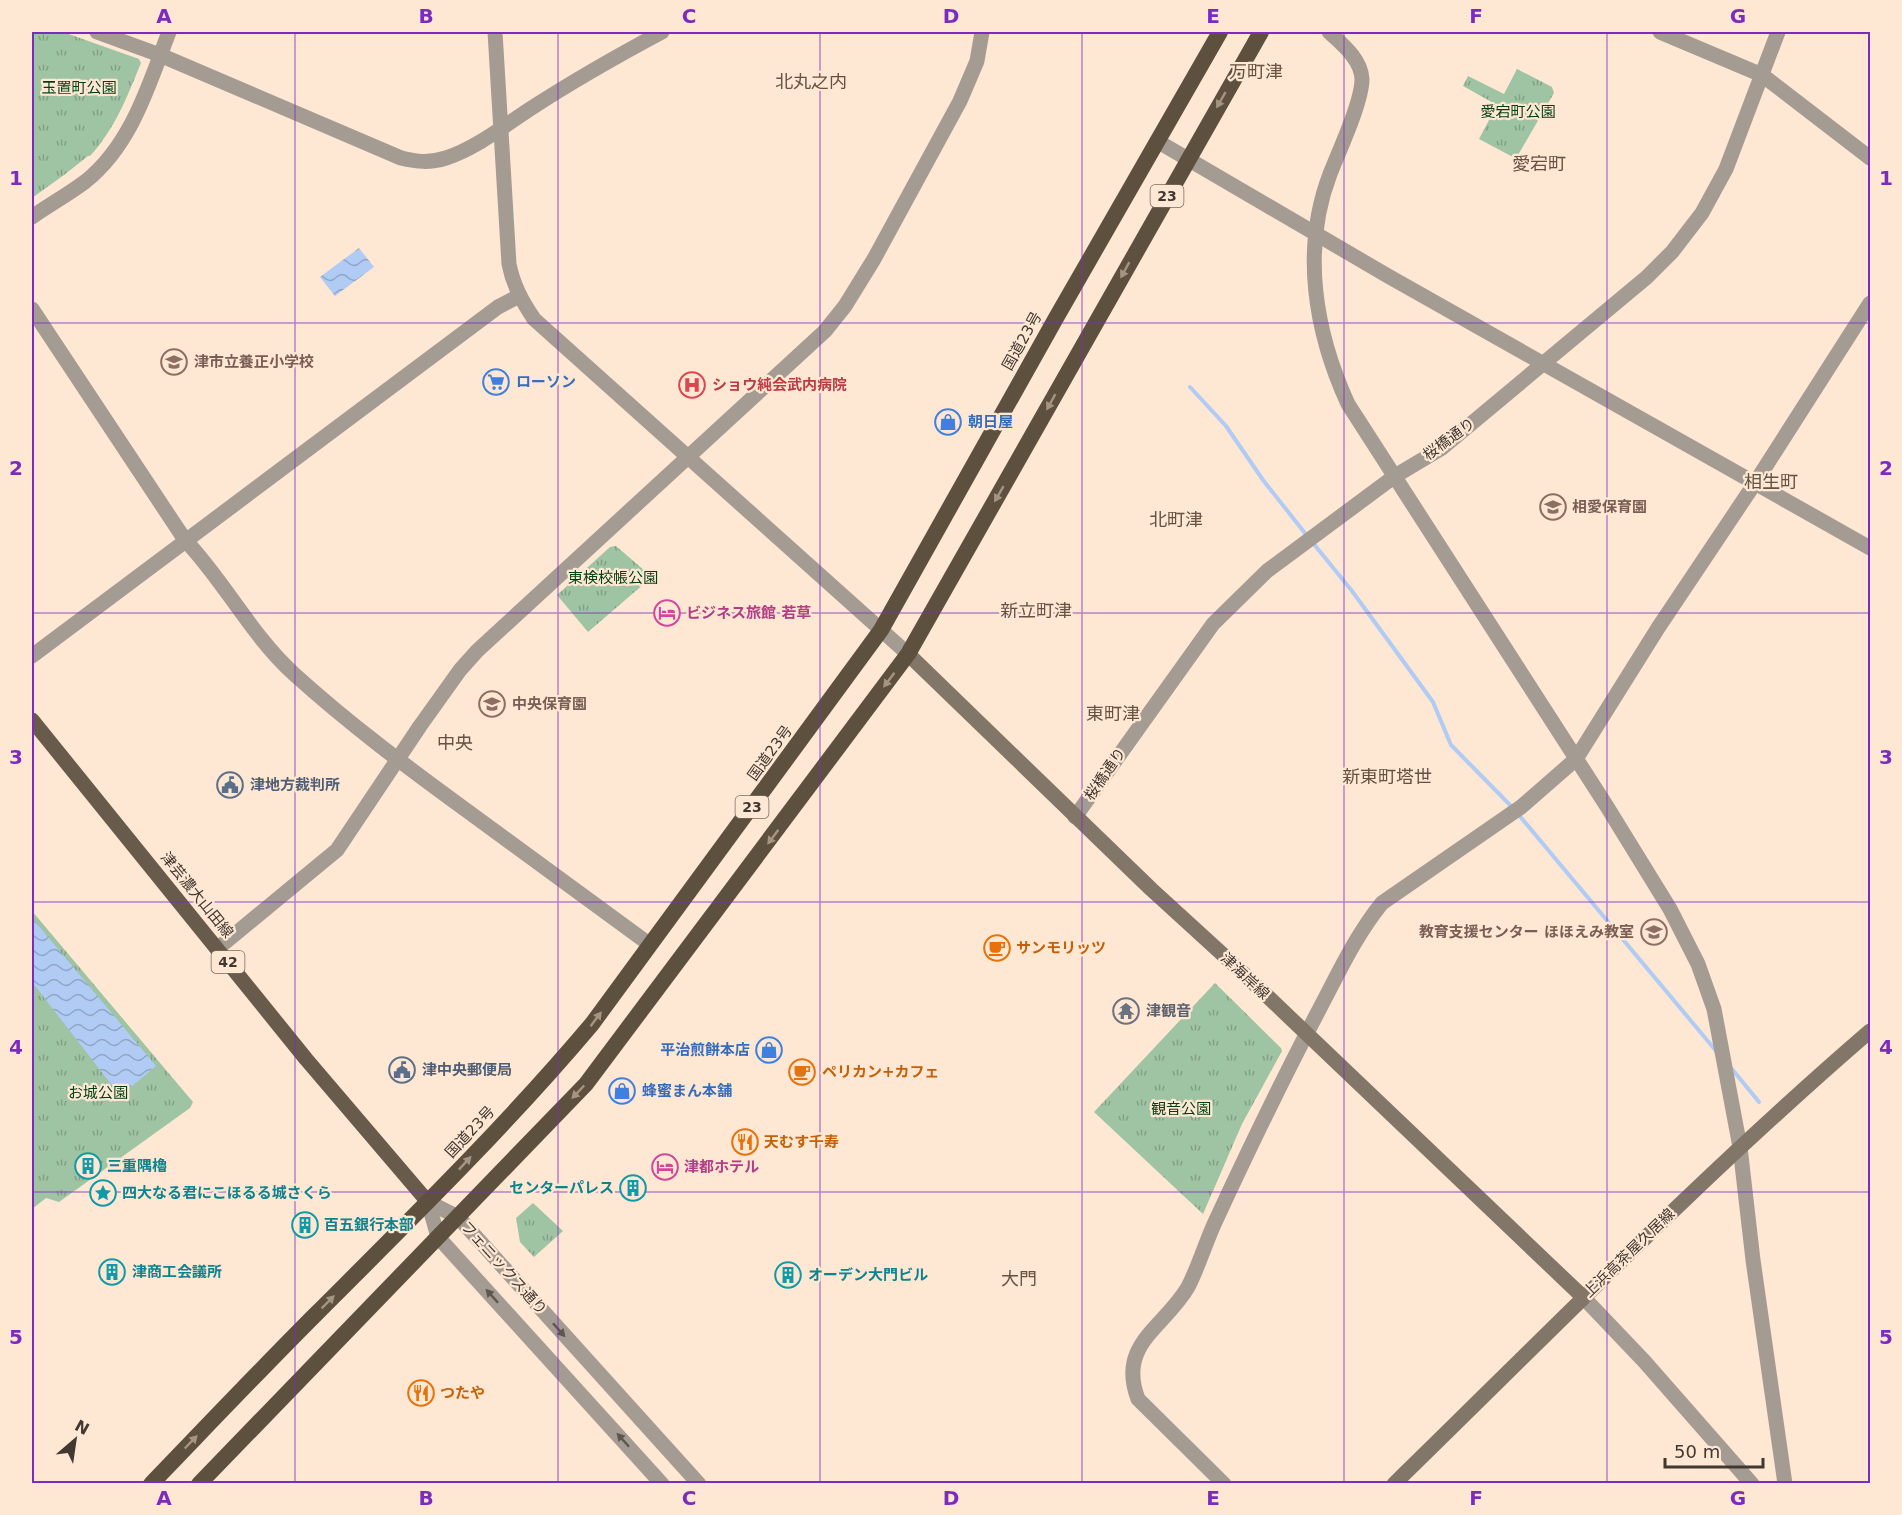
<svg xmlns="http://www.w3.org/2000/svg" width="1902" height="1515" viewBox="0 0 1902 1515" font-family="'DejaVu Sans','Noto Sans JP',sans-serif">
<defs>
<pattern id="park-tufts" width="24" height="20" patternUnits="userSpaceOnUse" patternTransform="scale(1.5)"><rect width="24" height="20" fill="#9fc4a3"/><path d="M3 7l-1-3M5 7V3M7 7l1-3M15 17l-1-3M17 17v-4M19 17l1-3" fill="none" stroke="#83a085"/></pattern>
<pattern id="water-waves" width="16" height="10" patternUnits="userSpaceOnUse" patternTransform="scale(1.5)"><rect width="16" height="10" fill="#b0cbf4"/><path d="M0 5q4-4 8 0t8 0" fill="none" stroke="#91a6c6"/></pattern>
</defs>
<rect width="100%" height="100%" fill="#fee7d3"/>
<g fill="url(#park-tufts)">
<path d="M 32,32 L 63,32 L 139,59 L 141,63 C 127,97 115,129 90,156 L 88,156 L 64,175 L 32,198 Z"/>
<path d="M 1517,69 L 1552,87 L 1554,93 L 1518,155 L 1511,156 L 1479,139 L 1497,105 L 1463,86 L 1468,76 L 1504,94 Z"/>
<path d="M 616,546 L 652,577 L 588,632 L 557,595 L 610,547 Z"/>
<path d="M 32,911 L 193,1102 L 190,1108 L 59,1202 L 46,1198 L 32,1209 Z"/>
<path d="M 1215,983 L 1281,1048 L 1282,1051 L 1242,1124 L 1203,1214 L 1094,1112 Z"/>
<path d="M 533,1203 L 563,1231 L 534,1257 L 520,1242 L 516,1218 Z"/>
</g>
<g fill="url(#water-waves)">
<path d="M 359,248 L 374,267 L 335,296 L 320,277 Z"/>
<path d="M 32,918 L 156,1066 L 119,1097 L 114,1088 L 32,982 Z"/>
</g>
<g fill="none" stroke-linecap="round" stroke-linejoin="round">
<g stroke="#b0cbf4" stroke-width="4">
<path d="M 1190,387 L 1226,426 L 1263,480 L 1308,537"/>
<path d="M 1313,543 L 1352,591 L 1433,702 L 1451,745 L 1513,808"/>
<path d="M 1518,814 L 1717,1052"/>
<path d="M 1732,1069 L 1759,1102"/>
</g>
<g stroke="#a49c93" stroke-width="15">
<path d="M 97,32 L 160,55 L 401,158 C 417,162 430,163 446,158 C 476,148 504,126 530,109 C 573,81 617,56 662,32"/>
<path d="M 495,32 L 509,264 C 513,285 522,301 534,319 L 908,654"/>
<path d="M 1329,32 C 1342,44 1361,59 1362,79 C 1362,102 1339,151 1330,174 C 1301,250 1315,332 1348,404 L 1606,805 L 1670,909 L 1698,964 L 1714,1009 L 1740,1147 L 1753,1260 L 1785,1484"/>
<path d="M 1660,32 L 1762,75 L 1870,158"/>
<path d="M 1157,141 L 1388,276 L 1870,548"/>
<path d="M 32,217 C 49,205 69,194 86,181 C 132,144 149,84 169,32"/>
<path d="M 32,309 L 185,540 C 225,582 251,635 294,674 C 348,723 407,767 466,810 C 527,855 588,900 649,944"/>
<path d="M 32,656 L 498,307 L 519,296"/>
<path d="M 1075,817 L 1213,624 L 1267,571 L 1395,476 L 1442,448 L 1647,277 L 1672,252 L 1702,213 L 1726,169 L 1778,32"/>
<path d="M 217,949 L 337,850 L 420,726 L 460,670 L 477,651 L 825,331 L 845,306 L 874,259 L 960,101 L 977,61 L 982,32"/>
<path d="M 428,1202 L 458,1217 L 699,1484"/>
<path d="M 428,1202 L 438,1237 L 662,1484"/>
<path d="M 1583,1297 L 1644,1361 L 1752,1484"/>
<path d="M 1224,1484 L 1138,1399 C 1117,1344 1164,1328 1188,1287 C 1198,1268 1206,1241 1216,1220 C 1249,1149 1283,1078 1320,1008 C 1339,972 1356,935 1382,903 L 1521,807 L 1576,759 L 1658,628 L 1755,483 L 1870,303"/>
</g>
<g stroke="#827669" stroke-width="15">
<path d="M 908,654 L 1151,889 L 1243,973 L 1583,1297"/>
<path d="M 1394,1484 C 1551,1331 1704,1174 1870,1031"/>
</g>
<path stroke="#695b4b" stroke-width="15" d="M 32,720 L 306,1059 L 428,1202"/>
<g stroke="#5e503e" stroke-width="16">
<path d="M 151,1484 C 206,1427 260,1370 316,1314 C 410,1220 506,1126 592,1024 L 881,630 L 1056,318 L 1220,32"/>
<path d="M 199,1484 L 586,1084 L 908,654 L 1261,32"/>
</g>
</g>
<defs><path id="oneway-solid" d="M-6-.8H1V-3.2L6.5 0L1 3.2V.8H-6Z" transform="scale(1.5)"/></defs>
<g fill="#a69481">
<use href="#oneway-solid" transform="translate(1221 100) rotate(120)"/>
<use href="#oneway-solid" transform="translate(1125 270) rotate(119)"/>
<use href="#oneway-solid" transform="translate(1051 402) rotate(119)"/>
<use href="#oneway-solid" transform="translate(999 494) rotate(120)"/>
<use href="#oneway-solid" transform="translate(889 680) rotate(127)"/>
<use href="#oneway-solid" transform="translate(773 837) rotate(127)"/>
<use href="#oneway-solid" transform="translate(596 1019) rotate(-53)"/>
<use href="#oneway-solid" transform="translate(578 1092) rotate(134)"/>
<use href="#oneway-solid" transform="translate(465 1163) rotate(-47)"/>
<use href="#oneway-solid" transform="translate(328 1302) rotate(-45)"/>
<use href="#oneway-solid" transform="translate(191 1442) rotate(-46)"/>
</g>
<g fill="#5f564e">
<use href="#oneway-solid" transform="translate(492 1296) rotate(-132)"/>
<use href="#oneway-solid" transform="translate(559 1330) rotate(48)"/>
<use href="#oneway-solid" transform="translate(623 1440) rotate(-132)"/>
</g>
<path fill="none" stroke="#7b2cbf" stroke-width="1.5" stroke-opacity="0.55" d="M 295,32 L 295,1484M 558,32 L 558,1484M 820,32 L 820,1484M 1082,32 L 1082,1484M 1344,32 L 1344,1484M 1607,32 L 1607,1484M 32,323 L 1870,323M 32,613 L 1870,613M 32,902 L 1870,902M 32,1192 L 1870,1192"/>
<defs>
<g id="school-ring" transform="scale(1.35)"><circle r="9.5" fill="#fee7d3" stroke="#8d6e63" stroke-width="1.5"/><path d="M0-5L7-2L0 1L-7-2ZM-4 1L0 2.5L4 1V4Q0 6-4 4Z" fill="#8d6e63"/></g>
<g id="supermarket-ring" transform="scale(1.35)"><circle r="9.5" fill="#fee7d3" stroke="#3f7fe0" stroke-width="1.5"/><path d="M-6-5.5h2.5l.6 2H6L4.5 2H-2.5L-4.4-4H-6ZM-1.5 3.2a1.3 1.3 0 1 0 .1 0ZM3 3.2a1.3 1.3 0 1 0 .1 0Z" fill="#3f7fe0"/></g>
<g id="hospital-ring" transform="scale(1.35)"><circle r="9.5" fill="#fee7d3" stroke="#e0444e" stroke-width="1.5"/><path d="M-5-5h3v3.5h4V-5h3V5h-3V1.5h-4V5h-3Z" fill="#e0444e"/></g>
<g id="shop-ring" transform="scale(1.35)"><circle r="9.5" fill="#fee7d3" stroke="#3f7fe0" stroke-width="1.5"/><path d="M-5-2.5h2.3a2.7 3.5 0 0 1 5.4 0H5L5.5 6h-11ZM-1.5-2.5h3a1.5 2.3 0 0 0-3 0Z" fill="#3f7fe0"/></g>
<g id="hotel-ring" transform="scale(1.35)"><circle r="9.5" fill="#fee7d3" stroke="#d1479c" stroke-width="1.5"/><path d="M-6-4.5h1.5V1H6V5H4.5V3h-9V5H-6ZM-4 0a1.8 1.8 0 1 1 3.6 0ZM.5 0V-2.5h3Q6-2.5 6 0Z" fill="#d1479c"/></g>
<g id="civic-ring" transform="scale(1.35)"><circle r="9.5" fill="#fee7d3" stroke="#5c6f8a" stroke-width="1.5"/><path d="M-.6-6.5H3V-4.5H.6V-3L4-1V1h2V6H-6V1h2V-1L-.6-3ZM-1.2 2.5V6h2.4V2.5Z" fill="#5c6f8a"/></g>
<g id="cafe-ring" transform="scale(1.35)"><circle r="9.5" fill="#fee7d3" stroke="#e8710a" stroke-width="1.5"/><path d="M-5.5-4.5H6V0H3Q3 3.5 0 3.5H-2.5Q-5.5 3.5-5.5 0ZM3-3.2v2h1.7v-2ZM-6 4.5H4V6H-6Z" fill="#e8710a"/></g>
<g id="temple-ring" transform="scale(1.35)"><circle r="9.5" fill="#fee7d3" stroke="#6b7280" stroke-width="1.5"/><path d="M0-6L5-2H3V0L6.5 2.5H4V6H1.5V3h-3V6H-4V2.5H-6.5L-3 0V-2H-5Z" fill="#6b7280"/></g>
<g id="restaurant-ring" transform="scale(1.35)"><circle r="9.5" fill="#fee7d3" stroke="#e8710a" stroke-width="1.5"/><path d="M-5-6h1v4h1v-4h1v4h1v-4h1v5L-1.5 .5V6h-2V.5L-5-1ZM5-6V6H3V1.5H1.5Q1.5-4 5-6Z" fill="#e8710a"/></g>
<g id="building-ring" transform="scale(1.35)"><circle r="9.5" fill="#fee7d3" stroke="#0f9aa8" stroke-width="1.5"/><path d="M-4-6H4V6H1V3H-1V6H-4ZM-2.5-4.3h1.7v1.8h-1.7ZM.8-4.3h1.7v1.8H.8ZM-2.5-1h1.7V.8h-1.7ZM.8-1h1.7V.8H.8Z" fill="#0f9aa8"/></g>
<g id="sight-ring" transform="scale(1.35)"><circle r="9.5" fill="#fee7d3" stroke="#0f9aa8" stroke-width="1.5"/><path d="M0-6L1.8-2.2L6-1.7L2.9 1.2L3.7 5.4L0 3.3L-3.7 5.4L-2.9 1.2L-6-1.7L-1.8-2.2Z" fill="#0f9aa8"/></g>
</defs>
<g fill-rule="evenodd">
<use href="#school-ring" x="174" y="362"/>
<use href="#supermarket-ring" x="496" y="382"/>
<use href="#hospital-ring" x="692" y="385"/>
<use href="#shop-ring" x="948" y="422"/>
<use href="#school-ring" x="1553" y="507"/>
<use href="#hotel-ring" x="667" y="613"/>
<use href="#school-ring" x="492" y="704"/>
<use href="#civic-ring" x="230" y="785"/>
<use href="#school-ring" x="1654" y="932"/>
<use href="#cafe-ring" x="997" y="948"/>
<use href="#temple-ring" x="1126" y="1011"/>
<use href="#shop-ring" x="769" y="1050"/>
<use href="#civic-ring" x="402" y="1070"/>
<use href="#cafe-ring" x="802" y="1072"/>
<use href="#shop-ring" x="622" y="1091"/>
<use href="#restaurant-ring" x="745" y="1142"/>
<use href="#building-ring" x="88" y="1166"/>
<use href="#hotel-ring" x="665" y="1167"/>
<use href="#building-ring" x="633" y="1188"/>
<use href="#sight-ring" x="103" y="1193"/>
<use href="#building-ring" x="305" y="1225"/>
<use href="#building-ring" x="112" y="1272"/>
<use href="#building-ring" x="788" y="1275"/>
<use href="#restaurant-ring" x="421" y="1393"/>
</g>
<g text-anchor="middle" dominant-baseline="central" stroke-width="4.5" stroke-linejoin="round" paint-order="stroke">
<g fill="#fee7d3" stroke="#7a6c62" stroke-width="1.5">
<rect x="1150.5" y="185" width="33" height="22" rx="4.5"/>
<rect x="735.5" y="796" width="33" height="22" rx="4.5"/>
<rect x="211.5" y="951" width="33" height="22" rx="4.5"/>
</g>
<g font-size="14" font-weight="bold" fill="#413831">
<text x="1167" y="196">23</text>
<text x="752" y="807">23</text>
<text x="228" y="962">42</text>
</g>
<g font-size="15" fill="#003f12" stroke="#fee7d3">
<text x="79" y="88">玉置町公園</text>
<text x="1518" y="112">愛宕町公園</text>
<text x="613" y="578">東検校帳公園</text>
<text x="98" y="1093">お城公園</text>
<text x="1181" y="1109">観音公園</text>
</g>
<g font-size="15" fill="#413831" stroke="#fee7d3">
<text transform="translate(1022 341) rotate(-61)">国道23号</text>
<text transform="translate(1449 439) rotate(-36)">桜橋通り</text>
<text transform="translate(770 753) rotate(-54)">国道23号</text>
<text transform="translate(1105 774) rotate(-55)">桜橋通り</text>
<text transform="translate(197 895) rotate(51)">津芸濃大山田線</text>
<text transform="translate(1245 976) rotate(43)">津海岸線</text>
<text transform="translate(470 1132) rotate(-47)">国道23号</text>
<text transform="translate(1629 1253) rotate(-44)">上浜高茶屋久居線</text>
<text transform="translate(504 1268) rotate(48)">フェニックス通り</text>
</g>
<g font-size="15" font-weight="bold" fill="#785e54" stroke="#fee7d3" text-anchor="start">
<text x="194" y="362">津市立養正小学校</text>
<text x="1572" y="507">相愛保育園</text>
<text x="512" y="704">中央保育園</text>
<text x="1634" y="932" text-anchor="end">教育支援センター ほほえみ教室</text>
</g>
<g font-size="15" font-weight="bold" fill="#366cbe" stroke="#fee7d3" text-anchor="start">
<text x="516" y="382">ローソン</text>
<text x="968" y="422">朝日屋</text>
<text x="750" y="1050" text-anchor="end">平治煎餅本店</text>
<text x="642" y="1091">蜂蜜まん本舗</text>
</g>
<g font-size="15" font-weight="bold" fill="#be3a42" stroke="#fee7d3" text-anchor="start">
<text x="712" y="385">ショウ純会武内病院</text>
</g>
<g font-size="15" font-weight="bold" fill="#b23c85" stroke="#fee7d3" text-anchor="start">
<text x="686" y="613">ビジネス旅館 若草</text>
<text x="684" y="1167">津都ホテル</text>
</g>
<g font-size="15" font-weight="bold" fill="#4e5e75" stroke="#fee7d3" text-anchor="start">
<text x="250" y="785">津地方裁判所</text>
<text x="422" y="1070">津中央郵便局</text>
</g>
<g font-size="15" font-weight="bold" fill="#c56008" stroke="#fee7d3" text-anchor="start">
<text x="1016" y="948">サンモリッツ</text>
<text x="822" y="1072">ペリカン+カフェ</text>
<text x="764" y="1142">天むす千寿</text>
<text x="440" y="1393">つたや</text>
</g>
<g font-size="15" font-weight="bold" fill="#5b616d" stroke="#fee7d3" text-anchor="start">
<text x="1146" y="1011">津観音</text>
</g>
<g font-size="15" font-weight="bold" fill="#0d838f" stroke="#fee7d3" text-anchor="start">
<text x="107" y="1166">三重隅櫓</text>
<text x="614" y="1188" text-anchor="end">センターパレス</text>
<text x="122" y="1193">四大なる君にこほるる城さくら</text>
<text x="324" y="1225">百五銀行本部</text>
<text x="132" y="1272">津商工会議所</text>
<text x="808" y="1275">オーデン大門ビル</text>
</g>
<g font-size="18" fill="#655242" stroke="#fee7d3">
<text x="1256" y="71">万町津</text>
<text x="811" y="81">北丸之内</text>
<text x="1539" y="163">愛宕町</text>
<text x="1771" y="481">相生町</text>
<text x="1176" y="519">北町津</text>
<text x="1036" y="610">新立町津</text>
<text x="1113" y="713">東町津</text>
<text x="455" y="742">中央</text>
<text x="1387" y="776">新東町塔世</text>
<text x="1019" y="1278">大門</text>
</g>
</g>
<rect width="1902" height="1515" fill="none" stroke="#fee7d3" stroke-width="66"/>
<g transform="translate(75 1440) rotate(29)" stroke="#fee7d3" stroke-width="4.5" paint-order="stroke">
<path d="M0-4.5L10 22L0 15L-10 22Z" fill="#413831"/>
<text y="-9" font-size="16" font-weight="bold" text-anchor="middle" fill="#413831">N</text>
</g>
<path d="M1665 1458v9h98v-9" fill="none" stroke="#413831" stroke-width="3"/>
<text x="1674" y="1458" font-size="18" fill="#413831" stroke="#fee7d3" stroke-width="4.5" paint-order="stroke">50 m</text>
<rect x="33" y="33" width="1836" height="1449" fill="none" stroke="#7b2cbf" stroke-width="2"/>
<g font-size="20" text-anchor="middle" font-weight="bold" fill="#7b2cbf">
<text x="164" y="23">A</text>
<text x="426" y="23">B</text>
<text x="689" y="23">C</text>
<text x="951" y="23">D</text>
<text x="1213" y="23">E</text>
<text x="1476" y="23">F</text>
<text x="1738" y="23">G</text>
<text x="16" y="185">1</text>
<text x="1886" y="185">1</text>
<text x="16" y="475">2</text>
<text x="1886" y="475">2</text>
<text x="16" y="764">3</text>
<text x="1886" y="764">3</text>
<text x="16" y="1054">4</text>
<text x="1886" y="1054">4</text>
<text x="16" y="1344">5</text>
<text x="1886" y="1344">5</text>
<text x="164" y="1505">A</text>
<text x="426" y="1505">B</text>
<text x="689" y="1505">C</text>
<text x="951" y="1505">D</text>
<text x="1213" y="1505">E</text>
<text x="1476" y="1505">F</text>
<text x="1738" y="1505">G</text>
</g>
</svg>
